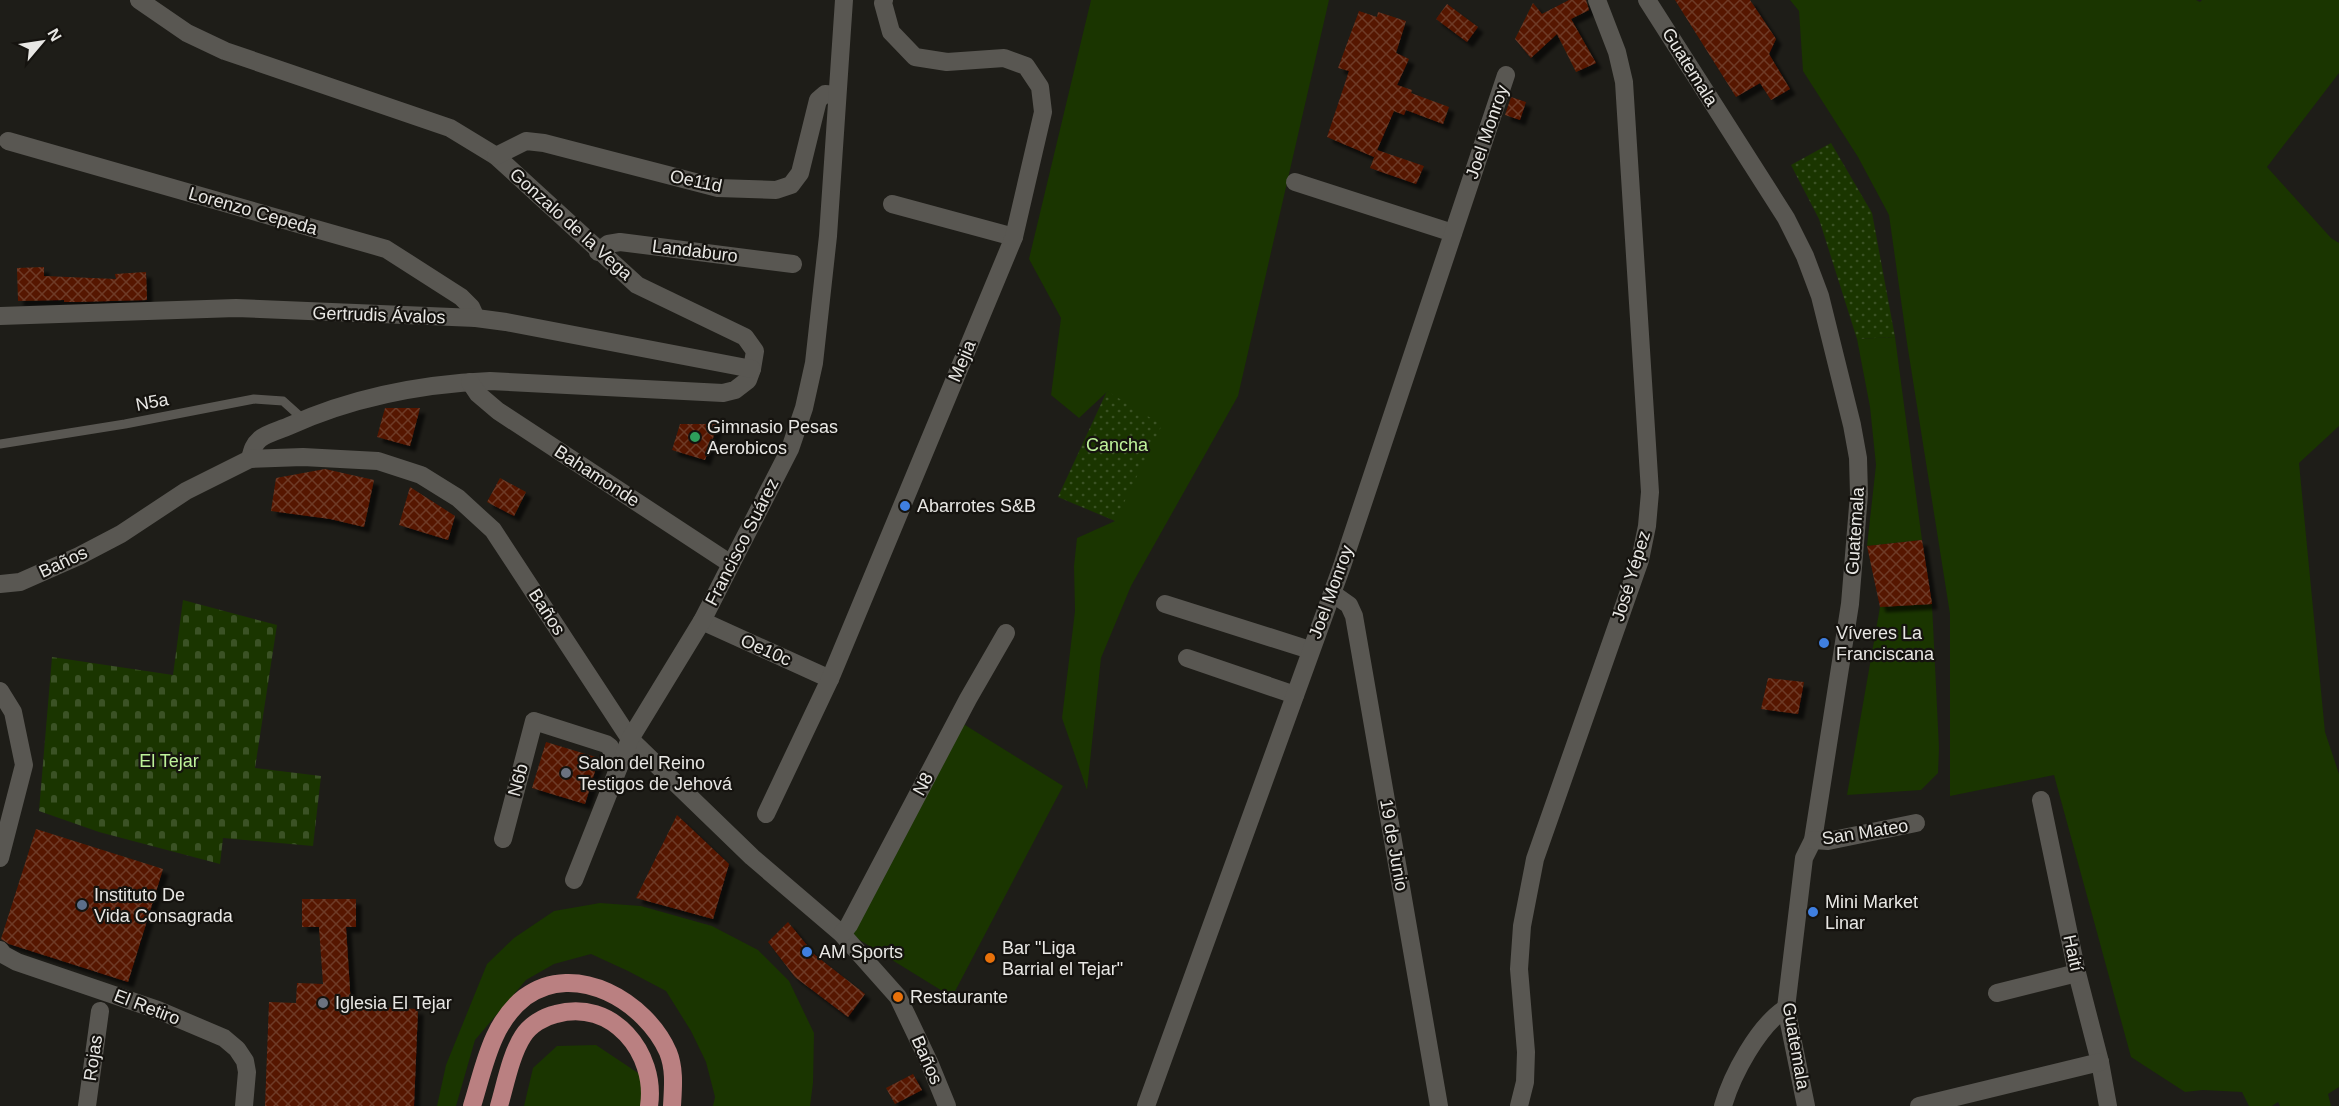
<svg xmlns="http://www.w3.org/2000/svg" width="2339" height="1106" viewBox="0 0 2339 1106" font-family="Helvetica,sans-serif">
<defs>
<pattern id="cemetery-stones" width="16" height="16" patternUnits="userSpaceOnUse" patternTransform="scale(1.5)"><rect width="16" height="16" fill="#1a3500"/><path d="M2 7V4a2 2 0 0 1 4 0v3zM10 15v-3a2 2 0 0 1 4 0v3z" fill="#3b5225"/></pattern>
<pattern id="park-dots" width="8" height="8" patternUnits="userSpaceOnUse" patternTransform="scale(1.5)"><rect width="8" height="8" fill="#1a3500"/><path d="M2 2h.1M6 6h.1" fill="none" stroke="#3b5225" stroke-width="1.8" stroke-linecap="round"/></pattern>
<pattern id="building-cross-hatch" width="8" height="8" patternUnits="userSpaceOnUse" patternTransform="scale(1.5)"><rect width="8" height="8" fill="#561801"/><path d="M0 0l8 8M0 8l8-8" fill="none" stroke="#6e3a26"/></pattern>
<filter id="shadow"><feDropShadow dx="5.5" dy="5.5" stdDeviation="1.5" flood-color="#0009"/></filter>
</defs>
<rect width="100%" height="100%" fill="#1e1d18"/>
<g fill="#1a3500">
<path d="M 1091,0 L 1329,0 L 1238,396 L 1131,586 L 1101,658 L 1087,790 L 1062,718 L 1075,611 L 1074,566 L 1077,538 L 1115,521 L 1108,391 L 1079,418 L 1051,395 L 1061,318 L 1029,259 Z"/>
<path d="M 1790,0 L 2196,0 L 2200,2 L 2202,0 L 2339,0 L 2339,73 L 2267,167 L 2331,238 L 2339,243 L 2339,426 L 2299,463 L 2325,732 L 2339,774 L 2339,1087 L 2328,1094 L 2331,1106 L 2280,1106 L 2278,1102 L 2272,1106 L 2249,1106 L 2242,1092 L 2203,1090 L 2185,1092 L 2131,1057 L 2054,775 L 1950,796 L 1950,614 L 1907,343 L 1889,215 L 1858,157 L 1803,71 L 1799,11 Z"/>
<path d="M 1895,337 L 1922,540 L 1867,546 L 1876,465 L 1870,407 L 1857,339 Z"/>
<path d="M 1932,604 L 1939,748 L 1938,773 L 1921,790 L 1847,795 L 1880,607 Z"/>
<path d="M 957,720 L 1063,786 L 952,997 L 850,934 Z"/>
<path d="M 600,903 L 641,906 L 712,926 L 758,950 L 789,981 L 814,1033 L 813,1083 L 810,1106 L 713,1106 L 715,1097 L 706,1062 L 691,1031 L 666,991 L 628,971 L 591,954 L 554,964 L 526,980 L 475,1040 L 456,1106 L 437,1106 L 446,1065 L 487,964 L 514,938 L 554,911 Z"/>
<path d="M 596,1045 L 641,1075 L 643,1106 L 524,1106 L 533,1068 L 557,1046 Z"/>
</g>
<path fill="url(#cemetery-stones)" d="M 183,600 L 277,625 L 255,768 L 321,776 L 313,846 L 223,838 L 220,864 L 99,832 L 39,811 L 52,657 L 173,675 Z"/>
<g fill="url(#park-dots)">
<path d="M 1831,143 L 1872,213 L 1895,337 L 1857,339 L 1819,219 L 1791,165 Z"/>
<path d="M 1107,391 L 1162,425 L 1115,521 L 1058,497 Z"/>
</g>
<g fill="url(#building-cross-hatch)" filter="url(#shadow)">
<path d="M 1569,0 L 1586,0 L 1589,10 L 1571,19 L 1596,63 L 1576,72 L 1557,34 L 1531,58 L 1515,39 L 1533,3 L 1542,14 Z"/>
<path d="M 1675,0 L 1750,0 L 1776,39 L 1769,54 L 1790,89 L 1771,100 L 1760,83 L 1736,97 Z"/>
<path d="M 1447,4 L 1478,27 L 1467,42 L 1436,19 Z"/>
<path d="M 1359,11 L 1377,17 L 1378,12 L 1406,21 L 1396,53 L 1409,59 L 1397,85 L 1412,90 L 1411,93 L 1449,107 L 1443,124 L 1406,110 L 1404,115 L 1394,111 L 1374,157 L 1327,137 L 1349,71 L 1338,68 Z"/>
<path d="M 1511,97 L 1526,102 L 1520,120 L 1505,115 Z"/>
<path d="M 1377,150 L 1424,166 L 1416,184 L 1370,168 Z"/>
<path d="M 44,267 L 44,276 L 116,279 L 115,274 L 146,272 L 147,300 L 75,302 L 64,302 L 64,300 L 18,301 L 17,268 Z"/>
<path d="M 385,408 L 420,408 L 410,446 L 377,437 Z"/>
<path d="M 680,424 L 718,424 L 705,460 L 672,450 Z"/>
<path d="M 325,469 L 374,480 L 364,527 L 330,519 L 271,511 L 276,478 Z"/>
<path d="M 500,478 L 526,492 L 514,516 L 487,502 Z"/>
<path d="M 410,487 L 455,516 L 448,540 L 399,525 Z"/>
<path d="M 1922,540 L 1932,604 L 1880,607 L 1867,546 Z"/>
<path d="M 1768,678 L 1804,682 L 1798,714 L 1761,709 Z"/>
<path d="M 546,742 L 599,758 L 585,804 L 532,788 Z"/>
<path d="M 677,815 L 729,864 L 713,919 L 636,898 Z"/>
<path d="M 36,829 L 163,869 L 128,982 L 9,944 L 1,939 Z"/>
<path d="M 302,899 L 356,899 L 356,927 L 346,927 L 351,1006 L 418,1009 L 414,1106 L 265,1106 L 269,1002 L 296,1003 L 297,983 L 323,984 L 319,927 L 302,927 Z"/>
<path d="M 788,922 L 815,955 L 865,994 L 848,1017 L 795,977 L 768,942 Z"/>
<path d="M 913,1074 L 922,1090 L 895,1104 L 886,1088 Z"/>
</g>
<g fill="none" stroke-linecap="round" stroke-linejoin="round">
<path stroke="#595752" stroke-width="9" d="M 0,444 L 125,424 L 254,399 L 283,401 L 303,419"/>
<g stroke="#595752" stroke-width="18">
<path d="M 139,0 L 187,33 L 225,51 L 450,128 L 496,156 L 637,285 L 745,337 L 755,351 L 752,369 L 748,380 L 735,390 L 723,393 L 490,381 C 422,384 351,398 289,426 C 280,430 267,433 260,439 C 253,445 252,451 250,459"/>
<path d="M 1647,0 L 1786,218 L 1805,256 L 1820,296 L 1852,425 L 1858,458 L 1859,494 L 1850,604 L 1813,840 L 1804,858 L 1786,1008 L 1806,1106"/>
<path d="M 8,141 L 386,249 L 461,297 L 471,307 L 476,318"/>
<path d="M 496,156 L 526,141 L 544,143 L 718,188 L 776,190 L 791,185 L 800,173 L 818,100 L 825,94 L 837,95"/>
<path d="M 1295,182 L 1453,233"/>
<path d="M 892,204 L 1014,237"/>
<path d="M 598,252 L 608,244 L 620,242 L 793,264"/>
<path d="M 0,316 L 236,308 L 476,318 L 506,322 L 752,369"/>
<path d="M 470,382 L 478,394 L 498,411 L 731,564"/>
<path d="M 0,584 L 20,582 L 79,556 L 121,534 L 186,491 L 250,459 L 303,457 L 378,461 L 421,475 L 458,498 L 493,530 L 630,739 L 752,857 L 842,934 L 898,997 L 929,1062 L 947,1106"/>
<path d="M 1332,593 L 1349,605 L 1354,616 L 1439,1106"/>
<path d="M 1165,604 L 1310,650"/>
<path d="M 702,621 L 830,679"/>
<path d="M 1187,658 L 1295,695"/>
<path d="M 0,691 L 13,712 L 24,765 L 0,858"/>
<path d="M 2041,800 L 2077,973 L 2100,1062 L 2108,1106"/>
<path d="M 766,814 L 830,679 L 1014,237 L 1043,112 L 1040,87 L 1026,66 L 1004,58 L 947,62 L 915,57 L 891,32 L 883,3 L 884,0"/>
<path d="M 503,839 L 534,721 L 606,744 L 610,747 L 618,768"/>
<path d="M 1813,840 L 1828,841 L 1916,823"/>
<path d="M 574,880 L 630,739 L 702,621 L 790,449 L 804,408 L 814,363 L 828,236 L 844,0"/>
<path d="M 842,934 L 849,925 L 968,699 L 1006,633"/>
<path d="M 0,950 L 4,955 L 17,962 L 158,1010 L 224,1038 L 237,1049 L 245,1061 L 247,1072 L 244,1106"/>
<path d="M 1997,993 L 2077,973"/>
<path d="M 87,1106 L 100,1011"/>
<path d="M 1146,1106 L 1342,566 L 1506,75"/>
<path d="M 1519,1106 L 1525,1082 L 1526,1052 L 1519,969 L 1522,926 L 1535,859 L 1640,560 L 1647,526 L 1650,492 L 1624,82 L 1617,52 L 1597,0"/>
<path d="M 1723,1106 C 1732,1075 1758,1026 1786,1008"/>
<path d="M 1919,1106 L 2100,1062"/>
</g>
<g stroke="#ba8081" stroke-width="18">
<path d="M 472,1106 C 484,1068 491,1023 525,997 C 576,960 646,1002 668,1052 C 675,1069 673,1088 672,1106"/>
<path d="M 499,1106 C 505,1086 511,1054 523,1036 C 530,1025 543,1017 556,1014 C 612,998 657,1053 649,1106"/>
</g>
</g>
<circle fill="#2e9e5b" stroke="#15130f" stroke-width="2" cx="695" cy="437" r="6"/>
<g fill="#3f7fe0" stroke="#15130f" stroke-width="2">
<circle cx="905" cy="506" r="6"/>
<circle cx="1824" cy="643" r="6"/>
<circle cx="1813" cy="912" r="6"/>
<circle cx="807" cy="952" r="6"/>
</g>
<g fill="#6b7280" stroke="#15130f" stroke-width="2">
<circle cx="566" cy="773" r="6"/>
<circle cx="323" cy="1003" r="6"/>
</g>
<circle fill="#5c6f8a" stroke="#15130f" stroke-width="2" cx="82" cy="905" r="6"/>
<g fill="#e8710a" stroke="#15130f" stroke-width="2">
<circle cx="990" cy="958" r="6"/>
<circle cx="898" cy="997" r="6"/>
</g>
<g text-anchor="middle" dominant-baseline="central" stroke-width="4.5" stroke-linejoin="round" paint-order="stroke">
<g font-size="18" fill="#e8e7e4" stroke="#15130f">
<text transform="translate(1690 67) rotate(58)">Guatemala</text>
<text transform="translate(1487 132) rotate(-71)">Joel Monroy</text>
<text transform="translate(696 181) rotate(12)">Oe11d</text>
<text transform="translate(253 211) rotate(16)">Lorenzo Cepeda</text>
<text transform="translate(571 224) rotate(42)">Gonzalo de la Vega</text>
<text transform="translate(695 251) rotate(7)">Landaburo</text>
<text transform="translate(379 315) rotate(2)">Gertrudis Ávalos</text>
<text transform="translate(962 361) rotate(-67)">Mejia</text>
<text transform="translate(152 402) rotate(-11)">N5a</text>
<text transform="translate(597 476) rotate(33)">Bahamonde</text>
<text transform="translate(1855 531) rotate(-86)">Guatemala</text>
<text transform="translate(742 542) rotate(-63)">Francisco Suárez</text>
<text transform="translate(63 562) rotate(-25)">Baños</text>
<text transform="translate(1631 576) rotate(-73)">José Yépez</text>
<text transform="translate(1331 592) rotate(-70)">Joel Monroy</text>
<text transform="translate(547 612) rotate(57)">Baños</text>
<text transform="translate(766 650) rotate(24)">Oe10c</text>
<text transform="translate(518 780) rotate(-75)">N6b</text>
<text transform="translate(923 784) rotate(-62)">N8</text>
<text transform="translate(1865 832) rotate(-9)">San Mateo</text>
<text transform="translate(1394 845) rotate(80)">19 de Junio</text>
<text transform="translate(2073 953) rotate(78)">Haití</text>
<text transform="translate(147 1007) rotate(21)">El Retiro</text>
<text transform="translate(1796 1046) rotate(80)">Guatemala</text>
<text transform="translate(93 1058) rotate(-82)">Rojas</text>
<text transform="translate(927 1060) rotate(66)">Baños</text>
</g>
<g font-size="18" fill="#e8e7e4" stroke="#15130f" text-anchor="start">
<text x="707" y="427">Gimnasio Pesas<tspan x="707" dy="21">Aerobicos</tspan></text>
<text x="917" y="506">Abarrotes S&amp;B</text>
<text x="1836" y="633">Víveres La<tspan x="1836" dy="21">Franciscana</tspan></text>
<text x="578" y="763">Salon del Reino<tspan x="578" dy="21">Testigos de Jehová</tspan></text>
<text x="94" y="895">Instituto De<tspan x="94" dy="21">Vida Consagrada</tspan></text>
<text x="1825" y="902">Mini Market<tspan x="1825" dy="21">Linar</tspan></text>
<text x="1002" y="948">Bar "Liga<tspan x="1002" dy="21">Barrial el Tejar"</tspan></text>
<text x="819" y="952">AM Sports</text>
<text x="910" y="997">Restaurante</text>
<text x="335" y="1003">Iglesia El Tejar</text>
</g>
<g font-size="18" fill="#bef29a" stroke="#15130f">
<text x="1117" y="445">Cancha</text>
<text x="169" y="761">El Tejar</text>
</g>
</g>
<g transform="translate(42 42) rotate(61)" stroke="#15130f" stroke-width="4.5" paint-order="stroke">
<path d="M0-4.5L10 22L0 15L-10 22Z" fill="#e8e7e4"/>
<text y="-9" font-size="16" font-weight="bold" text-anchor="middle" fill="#e8e7e4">N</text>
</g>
</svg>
